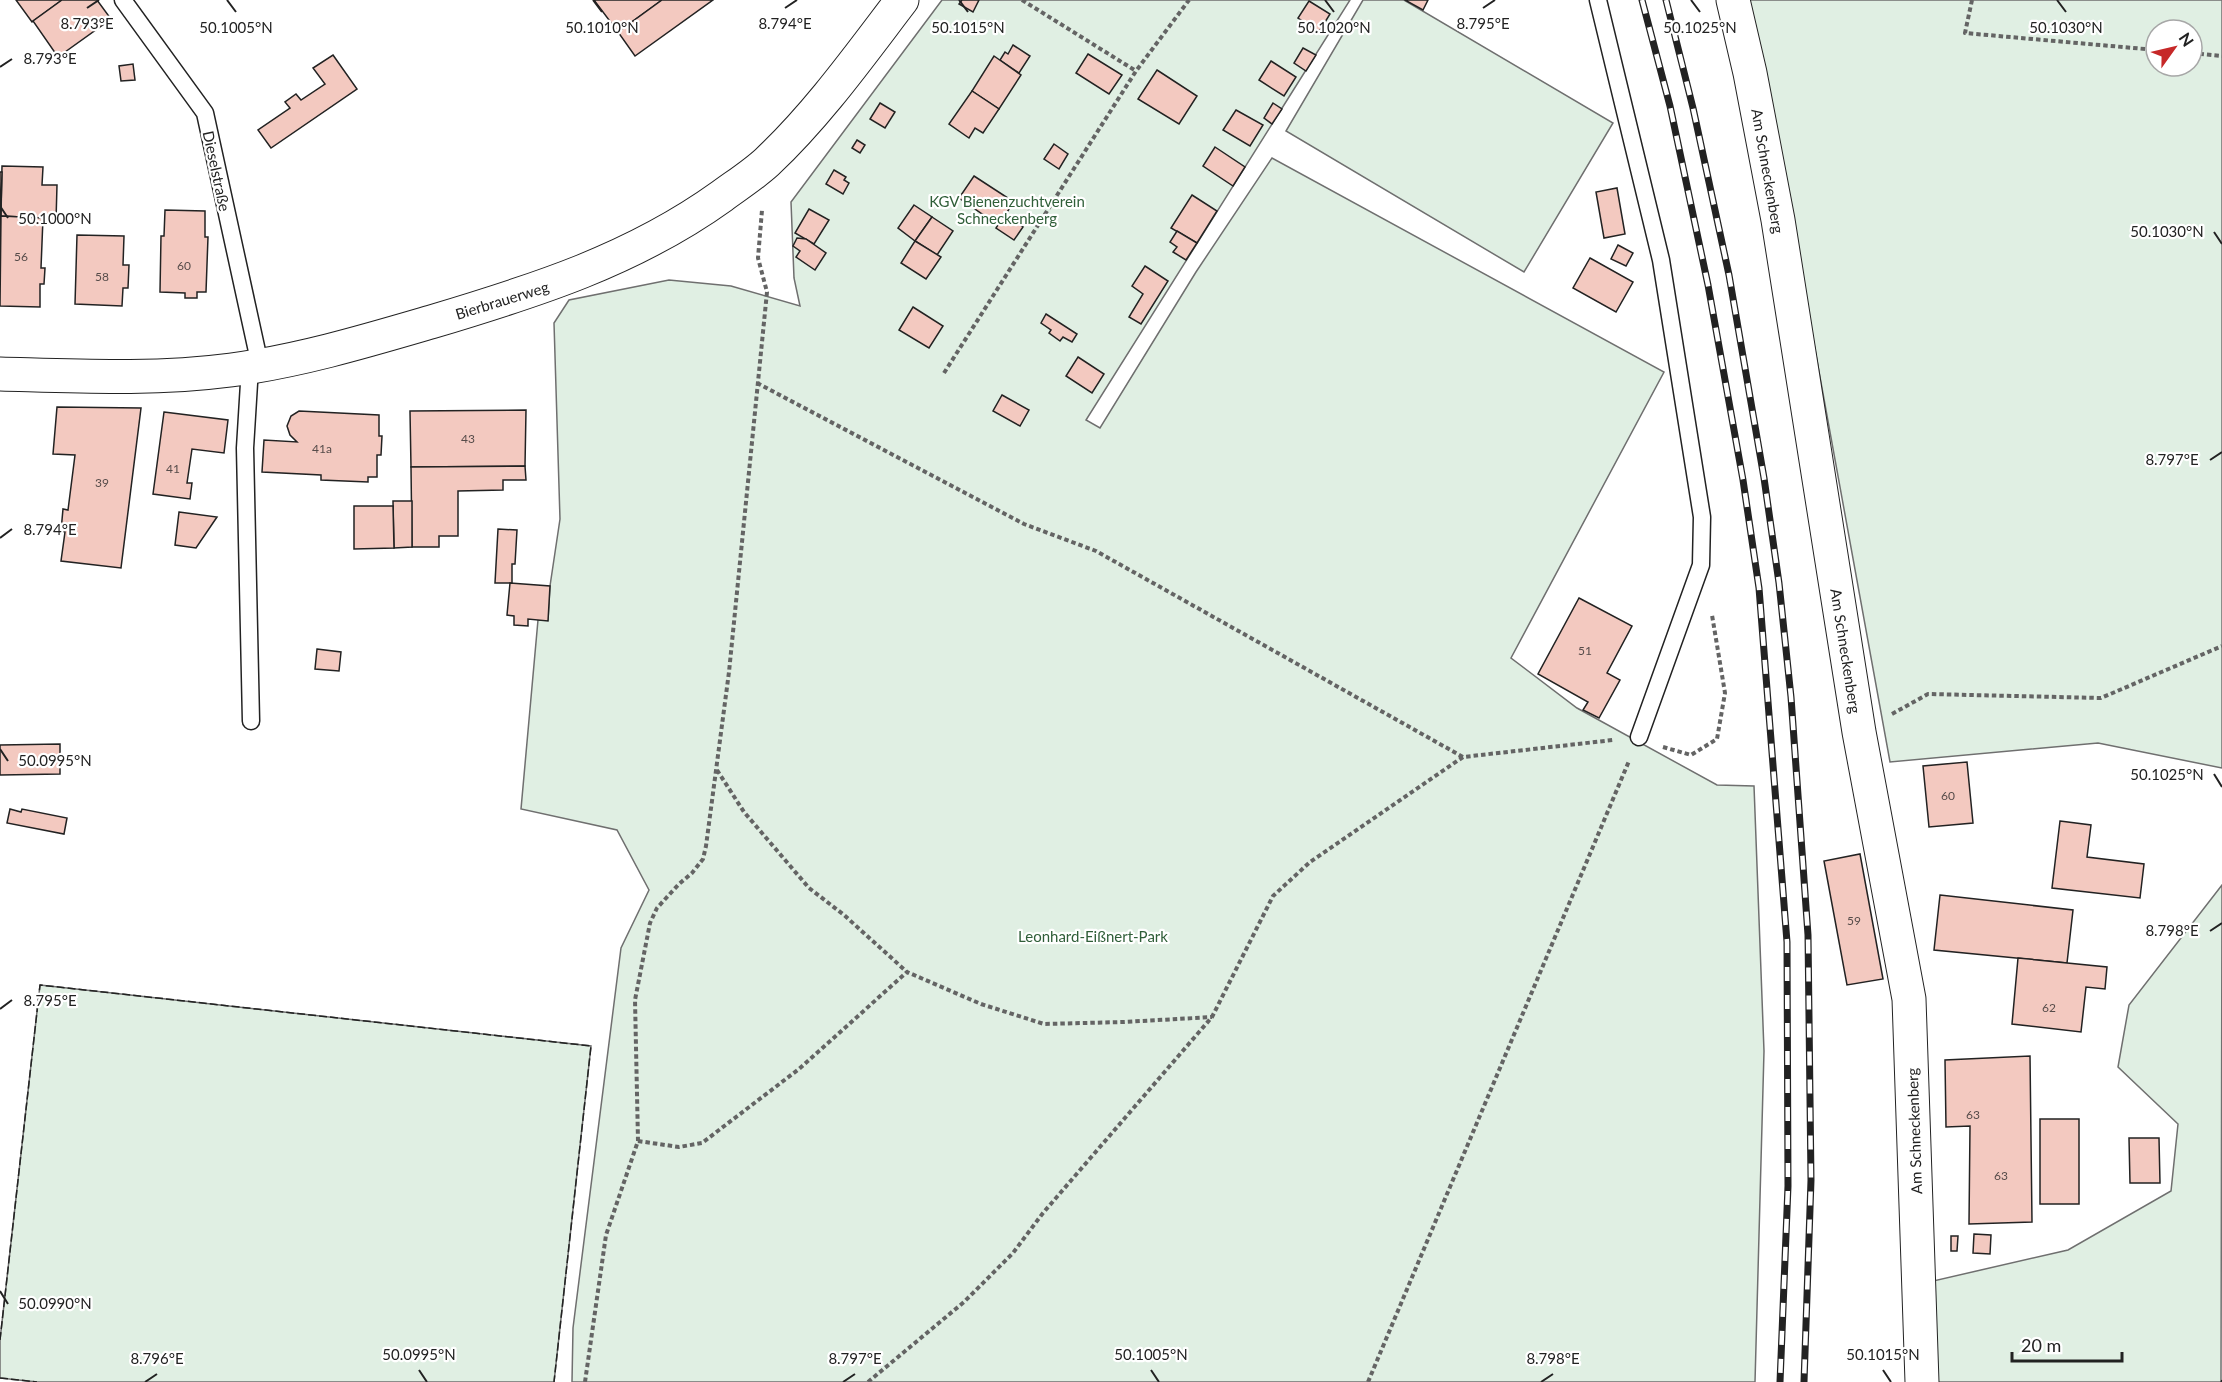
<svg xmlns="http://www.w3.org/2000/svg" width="2222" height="1382" viewBox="0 0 2222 1382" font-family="Lato,sans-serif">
<rect width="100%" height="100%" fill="#fff"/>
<g fill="#e0efe3" stroke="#6f6f6f" stroke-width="1.5" fill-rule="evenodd">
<path d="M 942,0 L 1350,0 L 1086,420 L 1100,428 L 1196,272 L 1272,158 L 1664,372 L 1511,658 L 1577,708 L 1717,785 L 1754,786 L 1764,1051 L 1755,1382 L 572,1382 L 573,1328 L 621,948 L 649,890 L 617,830 L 521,809 L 538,620 L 548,620 L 550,586 L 560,519 L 554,323 L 569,300 L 669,280 L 731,286 L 800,306 L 794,278 L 791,202 Z"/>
<path d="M 1363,0 L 1404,0 L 1613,123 L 1524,272 L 1286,131 Z"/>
<path d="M 1748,0 L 2222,0 L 2222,768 L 2098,743 L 1890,762 L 1758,36 ZM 2156,30 L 2192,30 L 2192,66 L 2156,66 Z"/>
<path d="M 2222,885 L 2221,1382 L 1930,1382 L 1933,1281 L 2068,1250 L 2171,1191 L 2178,1124 L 2118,1067 L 2129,1005 Z"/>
<path d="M 40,985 L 591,1046 L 554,1382 L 37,1382 L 0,1378 L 0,1340 Z"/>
</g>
<g fill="#f3c9c0" stroke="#222" stroke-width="1.5">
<path d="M 16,0 L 62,0 L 32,22 Z"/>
<path d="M 62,0 L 97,0 L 111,19 L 58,57 L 33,21 Z"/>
<path d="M 594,0 L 662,0 L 618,32 Z"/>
<path d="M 662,0 L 713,0 L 635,56 L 618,32 Z"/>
<path d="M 962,0 L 979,0 L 973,12 L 959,4 Z"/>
<path d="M 1405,0 L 1428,0 L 1423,10 Z"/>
<path d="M 1309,1 L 1330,14 L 1319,32 L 1298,18 Z"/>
<path d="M 1013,45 L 1030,56 L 1019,73 L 1000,60 L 1005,52 L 1008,54 Z"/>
<path d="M 1303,48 L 1316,55 L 1306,71 L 1294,63 Z"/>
<path d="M 1088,54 L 1122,75 L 1109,94 L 1076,73 Z"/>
<path d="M 333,55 L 357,89 L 271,148 L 258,130 L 290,108 L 285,102 L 296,94 L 301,100 L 325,84 L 313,68 Z"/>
<path d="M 994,56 L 1021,75 L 999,109 L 972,91 Z"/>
<path d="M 1271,61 L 1296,77 L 1284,96 L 1259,80 Z"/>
<path d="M 133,64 L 135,80 L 121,81 L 119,66 Z"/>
<path d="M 1157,70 L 1197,96 L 1179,124 L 1138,99 Z"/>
<path d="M 972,91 L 999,109 L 983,133 L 975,128 L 969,138 L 949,124 Z"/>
<path d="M 880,103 L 895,112 L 885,128 L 870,119 Z"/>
<path d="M 1273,103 L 1282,109 L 1272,124 L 1264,118 Z"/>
<path d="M 1236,110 L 1263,125 L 1250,146 L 1223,130 Z"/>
<path d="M 857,140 L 865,145 L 860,153 L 852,148 Z"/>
<path d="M 1054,144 L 1068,154 L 1059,169 L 1044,159 Z"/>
<path d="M 1215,147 L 1245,167 L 1233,186 L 1203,166 Z"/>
<path d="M 2,166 L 43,167 L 42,185 L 57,185 L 56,221 L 43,221 L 43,218 L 1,216 Z"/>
<path d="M 834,170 L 846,177 L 844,180 L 849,183 L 843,194 L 826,184 Z"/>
<path d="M 0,172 L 2,172 L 0,244 Z"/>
<path d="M 974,176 L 1014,202 L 1005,215 L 1023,227 L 1014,240 L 996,228 L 998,225 L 959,198 Z"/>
<path d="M 1617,188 L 1625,234 L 1604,238 L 1596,192 Z"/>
<path d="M 1192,195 L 1217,211 L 1197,243 L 1171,228 Z"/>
<path d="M 914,205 L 932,217 L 915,241 L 898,228 Z"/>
<path d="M 809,209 L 829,220 L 814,244 L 795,233 Z"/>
<path d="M 165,210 L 205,211 L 205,237 L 208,237 L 206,292 L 197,292 L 197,298 L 185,298 L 185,293 L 160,292 L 161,236 L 164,236 Z"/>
<path d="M 1,216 L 43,218 L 41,268 L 45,268 L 44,284 L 40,284 L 40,307 L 0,306 Z"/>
<path d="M 932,217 L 953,231 L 937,255 L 915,241 Z"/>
<path d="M 1177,231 L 1197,243 L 1186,260 L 1173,252 L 1177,247 L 1170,242 Z"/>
<path d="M 77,235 L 124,236 L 123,265 L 129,265 L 128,288 L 123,288 L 122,306 L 75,304 Z"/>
<path d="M 797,238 L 806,239 L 826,253 L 815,270 L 796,257 L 800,251 L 793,246 Z"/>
<path d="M 915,241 L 941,257 L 926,279 L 901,263 Z"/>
<path d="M 1618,245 L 1633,253 L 1626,266 L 1611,259 Z"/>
<path d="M 1590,258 L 1633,282 L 1616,312 L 1573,288 Z"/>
<path d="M 1145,266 L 1168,281 L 1141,324 L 1129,317 L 1143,294 L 1132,286 Z"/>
<path d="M 913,307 L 943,326 L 929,348 L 899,330 Z"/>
<path d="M 1046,314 L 1077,334 L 1072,342 L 1063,337 L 1060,341 L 1049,333 L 1051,330 L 1041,323 Z"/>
<path d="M 1078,357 L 1104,374 L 1092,393 L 1066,376 Z"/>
<path d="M 1002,395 L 1029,410 L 1020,426 L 993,411 Z"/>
<path d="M 57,407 L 141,408 L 121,568 L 61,561 L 65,532 L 61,531 L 63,509 L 68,510 L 75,455 L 53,454 Z"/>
<path d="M 526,410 L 525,466 L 411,467 L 410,411 Z"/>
<path d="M 299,411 L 379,415 L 379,436 L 382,436 L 381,455 L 377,455 L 377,477 L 368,477 L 368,482 L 321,480 L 321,475 L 262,472 L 264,440 L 297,442 L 290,435 L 287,426 L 291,416 Z"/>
<path d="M 164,412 L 228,420 L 224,453 L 192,449 L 187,483 L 192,483 L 190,499 L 153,494 Z"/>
<path d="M 525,466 L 526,480 L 503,480 L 503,490 L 458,491 L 458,536 L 439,536 L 439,547 L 412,547 L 411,467 Z"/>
<path d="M 393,501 L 412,501 L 412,547 L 394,548 Z"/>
<path d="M 354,506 L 393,506 L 394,548 L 354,549 Z"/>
<path d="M 179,512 L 217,517 L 196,548 L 175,545 Z"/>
<path d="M 498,529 L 517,530 L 515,564 L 512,564 L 512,583 L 495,583 Z"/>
<path d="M 510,583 L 550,586 L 548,621 L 528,619 L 528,626 L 514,625 L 514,616 L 507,615 Z"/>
<path d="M 1579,598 L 1632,626 L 1607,673 L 1620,680 L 1599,718 L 1583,710 L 1588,702 L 1538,674 Z"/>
<path d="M 317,649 L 341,652 L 339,671 L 315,669 Z"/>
<path d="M 60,744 L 60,774 L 0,775 L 0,745 Z"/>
<path d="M 1967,762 L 1973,823 L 1929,827 L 1923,766 Z"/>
<path d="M 10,809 L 21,812 L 22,809 L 67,818 L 64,834 L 7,823 Z"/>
<path d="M 2060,821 L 2091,825 L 2087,857 L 2144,864 L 2140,898 L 2052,888 Z"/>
<path d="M 1860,854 L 1883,979 L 1847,985 L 1824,861 Z"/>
<path d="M 1940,895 L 2073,910 L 2067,963 L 1934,950 Z"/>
<path d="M 2018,958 L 2107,967 L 2105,989 L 2086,987 L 2081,1032 L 2012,1024 Z"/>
<path d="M 2030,1056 L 2032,1222 L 1969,1224 L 1970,1126 L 1946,1127 L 1945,1060 Z"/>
<rect x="2040" y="1119" width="39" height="85"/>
<path d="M 2129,1138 L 2159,1138 L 2160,1183 L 2130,1183 Z"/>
<path d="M 1974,1234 L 1991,1235 L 1990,1254 L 1973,1253 Z"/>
<path d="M 1951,1236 L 1958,1236 L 1957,1251 L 1951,1251 Z"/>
</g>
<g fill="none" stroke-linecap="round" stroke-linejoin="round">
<g stroke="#222" stroke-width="19">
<g id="lane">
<path d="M 123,0 L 205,113 L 260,365"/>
<path d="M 1598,0 L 1661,260 L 1702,517 L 1701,565 L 1639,737"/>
<path d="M 250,367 L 245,448 L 251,721"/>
</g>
</g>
<g stroke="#222" stroke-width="35">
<g id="street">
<path d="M 1733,0 L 1750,73 L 1778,220 L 1859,732 L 1909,999 L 1922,1382"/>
<path d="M 0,374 C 77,376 155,380 231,370 C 299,361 366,341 431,322 C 535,291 633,260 722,196 C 737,185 754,174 767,162 C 818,114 860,55 902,0"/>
</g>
</g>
<g stroke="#646464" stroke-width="4" stroke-dasharray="4.5 3" stroke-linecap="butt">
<path d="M 1022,0 L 1136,71"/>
<path d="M 1972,0 L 1965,33 L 2156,50"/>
<path d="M 2192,53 L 2222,56"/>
<path d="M 944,373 L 1136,71 L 1189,0"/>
<path d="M 757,383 L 1024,524 L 1096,551 L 1463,757"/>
<path d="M 1892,714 L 1928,694 L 2101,698 L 2222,646"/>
<path d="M 1663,747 L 1691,755 L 1717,739 L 1725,693 L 1712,615"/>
<path d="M 717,770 L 744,812 L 809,888 L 844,915 L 907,972"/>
<path d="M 638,1141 L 679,1147 L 702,1143 L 799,1069 L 907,972 L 981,1004 L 1044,1024 L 1124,1022 L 1212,1017"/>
<path d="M 585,1382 L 606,1235 L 638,1141 L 635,1000 L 650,923 L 657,908 L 679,884 L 692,873 L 703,859 L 706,846 L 729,672 L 767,292 L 758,258 L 762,210"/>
<path d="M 868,1382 L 964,1302 L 1013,1253 L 1043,1213 L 1212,1017 L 1273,896 L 1310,862 L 1463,757 L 1613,740"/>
<path d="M 1368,1382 L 1629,761"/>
</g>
<use href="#lane" stroke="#fff" stroke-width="16"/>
<use href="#street" stroke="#fff" stroke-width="33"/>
<g stroke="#222" stroke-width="7">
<g id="rail">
<path d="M 1642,0 L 1670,106 L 1708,285 L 1743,480 L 1759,588 L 1787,942 L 1788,1186 L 1780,1382"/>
<path d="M 1666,0 L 1693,108 L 1729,275 L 1764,478 L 1779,583 L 1791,697 L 1808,935 L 1811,1180 L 1804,1382"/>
</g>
</g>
<use href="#rail" stroke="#fff" stroke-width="4.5" stroke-dasharray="14" stroke-linecap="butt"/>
<g stroke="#222" stroke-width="1.5" stroke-dasharray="8 3" stroke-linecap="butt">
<path d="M 0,1340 L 40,985 L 591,1046 L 554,1382"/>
<path d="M 0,1378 L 37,1382"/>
<path d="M 2221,1382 L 2222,1380"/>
</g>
</g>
<path fill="none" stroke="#222" stroke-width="2" d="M 227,0 L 236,12M 593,0 L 602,12M 959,0 L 968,12M 1325,0 L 1334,12M 1691,0 L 1700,12M 2057,0 L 2066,12M 87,8 L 99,0M 785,8 L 797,0M 1483,8 L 1495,0M 0,67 L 12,59M 0,206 L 8,218M 2214,232 L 2222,244M 2210,460 L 2222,452M 0,538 L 12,529M 0,749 L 8,761M 2214,774 L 2222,787M 2210,931 L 2222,923M 0,1009 L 12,1000M 0,1291 L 8,1304M 419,1370 L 427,1382M 1151,1370 L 1159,1382M 1883,1370 L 1891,1382M 145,1382 L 157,1374M 843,1382 L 855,1374M 1541,1382 L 1553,1374"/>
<g text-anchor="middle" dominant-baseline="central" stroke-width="4.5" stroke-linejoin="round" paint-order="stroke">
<g font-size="12" fill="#564c4a">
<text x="21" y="256">56</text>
<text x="184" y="265">60</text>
<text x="102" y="276">58</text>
<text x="468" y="438">43</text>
<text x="322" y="448">41a</text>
<text x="173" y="468">41</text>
<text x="102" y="482">39</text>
<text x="1585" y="650">51</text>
<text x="1948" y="795">60</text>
<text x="1854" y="920">59</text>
<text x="2049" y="1007">62</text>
<text x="1973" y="1114">63</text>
<text x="2001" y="1175">63</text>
</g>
<g font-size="15" fill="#222" stroke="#fff">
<text transform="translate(217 171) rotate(78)">Dieselstraße</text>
<text transform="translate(1768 171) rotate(80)">Am Schneckenberg</text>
<text transform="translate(502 300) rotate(-17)">Bierbrauerweg</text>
<text transform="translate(1846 651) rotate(81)">Am Schneckenberg</text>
<text transform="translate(1914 1131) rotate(-92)">Am Schneckenberg</text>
</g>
<g font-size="15" fill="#2f5e38" stroke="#fff">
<text x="1007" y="201">KGV Bienenzuchtverein<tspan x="1007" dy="17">Schneckenberg</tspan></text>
<text x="1093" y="936">Leonhard-Eißnert-Park</text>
</g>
</g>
<g font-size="15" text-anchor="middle" fill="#222" stroke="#fff" stroke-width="4.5" stroke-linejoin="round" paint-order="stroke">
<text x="785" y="29">8.794°E</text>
<text x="1483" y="29">8.795°E</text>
<text x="87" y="29">8.793°E</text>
<text x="236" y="33">50.1005°N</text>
<text x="602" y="33">50.1010°N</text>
<text x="1334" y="33">50.1020°N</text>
<text x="968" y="33">50.1015°N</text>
<text x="1700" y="33">50.1025°N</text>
<text x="2066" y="33">50.1030°N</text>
<text x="50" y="64">8.793°E</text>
<text x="55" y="224">50.1000°N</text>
<text x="2167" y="237">50.1030°N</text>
<text x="2172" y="465">8.797°E</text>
<text x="50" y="535">8.794°E</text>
<text x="55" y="766">50.0995°N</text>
<text x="2167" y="780">50.1025°N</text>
<text x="2172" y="936">8.798°E</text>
<text x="50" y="1006">8.795°E</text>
<text x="55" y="1309">50.0990°N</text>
<text x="419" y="1360">50.0995°N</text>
<text x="1151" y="1360">50.1005°N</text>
<text x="1883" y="1360">50.1015°N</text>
<text x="157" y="1364">8.796°E</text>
<text x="855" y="1364">8.797°E</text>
<text x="1553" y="1364">8.798°E</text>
</g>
<g transform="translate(2174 48) rotate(56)"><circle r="28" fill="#ffffff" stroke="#a7a7a7" stroke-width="1.5"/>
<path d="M0-4.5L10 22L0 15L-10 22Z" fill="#c62828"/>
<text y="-9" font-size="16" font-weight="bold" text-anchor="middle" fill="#222222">N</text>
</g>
<path d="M2012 1352v9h110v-9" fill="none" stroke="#222222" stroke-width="3"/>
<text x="2021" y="1352" font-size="18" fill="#222222" stroke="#ffffff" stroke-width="4.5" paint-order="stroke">20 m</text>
</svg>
